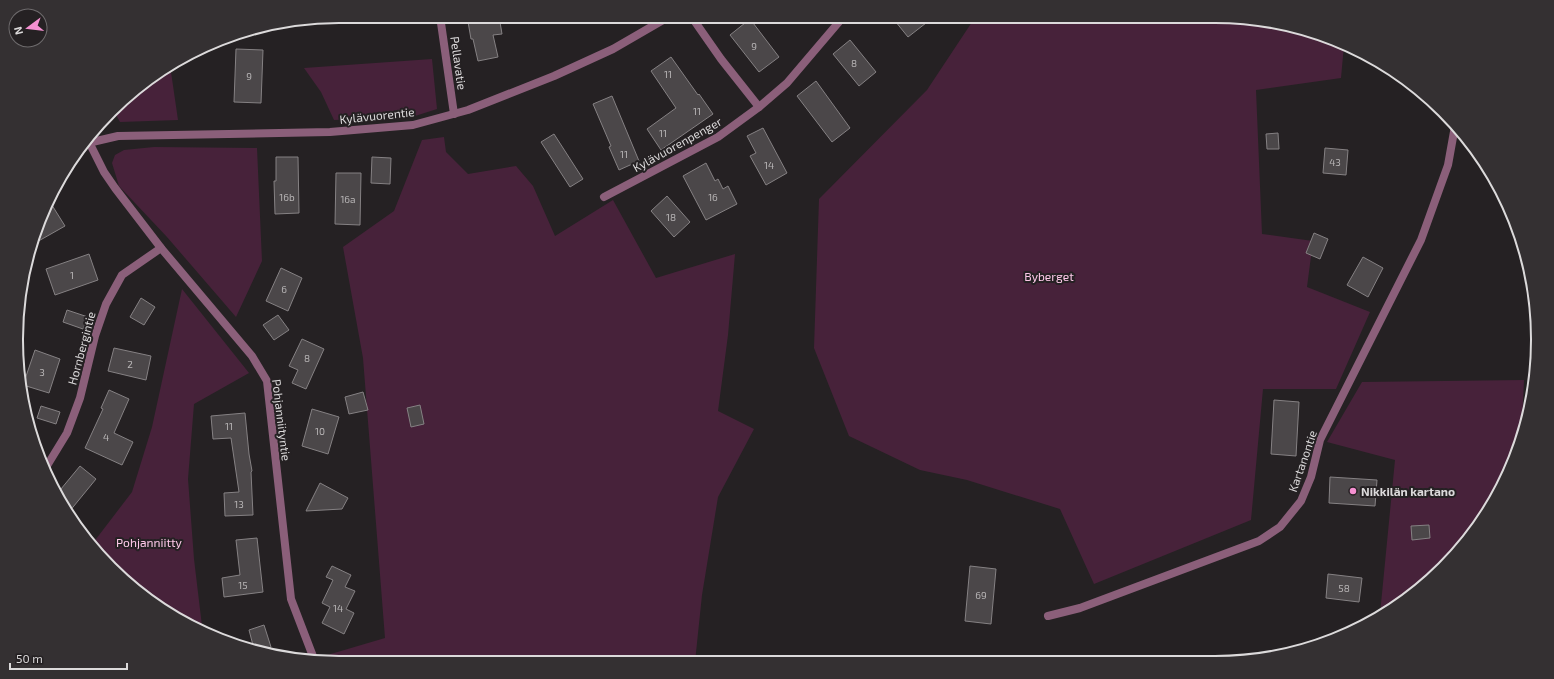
<svg xmlns="http://www.w3.org/2000/svg" width="1554" height="679" viewBox="0 0 1554 679" font-family="'Exo 2',sans-serif">
<rect width="100%" height="100%" fill="#252123"/>
<g fill="#47223a">
<path d="M 976,16 L 1215,16 L 1319,33 L 1344,45 L 1341,78 L 1256,90 L 1262,234 L 1313,241 L 1307,287 L 1370,312 L 1336,389 L 1263,389 L 1251,520 L 1094,584 L 1060,509 L 967,480 L 920,470 L 849,436 L 814,348 L 819,199 L 927,90 Z"/>
<path d="M 432,59 L 437,109 L 412,117 L 334,120 L 321,92 L 304,68 Z"/>
<path d="M 170,65 L 178,120 L 120,122 L 115,113 L 112,113 L 126,96 Z"/>
<path d="M 444,137 L 446,152 L 468,174 L 516,166 L 533,186 L 555,236 L 613,200 L 656,278 L 735,254 L 728,335 L 718,411 L 754,429 L 718,497 L 702,595 L 695,662 L 340,663 L 326,661 L 324,656 L 385,638 L 363,358 L 343,247 L 394,211 L 422,140 Z"/>
<path d="M 154,147 L 257,148 L 262,261 L 236,317 L 167,237 L 119,186 L 112,163 L 115,155 L 124,150 Z"/>
<path d="M 182,289 L 249,373 L 194,404 L 188,479 L 194,559 L 202,626 L 205,632 L 178,620 L 126,583 L 93,543 L 132,492 L 152,427 Z"/>
<path d="M 1524,380 L 1521,444 L 1471,536 L 1412,596 L 1380,614 L 1395,460 L 1327,442 L 1362,382 Z"/>
</g>
<g fill="#4b4749" stroke="#858183">
<path d="M 467,16 L 499,16 L 502,34 L 493,35 L 498,57 L 478,61 L 473,39 L 471,39 Z"/>
<path d="M 891,16 L 935,16 L 908,37 Z"/>
<path d="M 750,19 L 779,57 L 759,72 L 730,35 Z"/>
<path d="M 850,40 L 876,72 L 859,86 L 833,54 Z"/>
<path d="M 236,49 L 263,50 L 261,103 L 234,102 Z"/>
<path d="M 671,57 L 698,95 L 699,94 L 713,114 L 661,150 L 647,129 L 676,108 L 651,71 Z"/>
<path d="M 816,81 L 850,128 L 832,142 L 797,96 Z"/>
<path d="M 612,96 L 639,161 L 619,170 L 609,147 L 611,146 L 593,104 Z"/>
<path d="M 763,128 L 787,173 L 766,185 L 750,156 L 756,153 L 747,136 Z"/>
<path d="M 1278,133 L 1279,149 L 1267,149 L 1266,134 Z"/>
<path d="M 554,134 L 583,179 L 570,187 L 541,142 Z"/>
<path d="M 1325,148 L 1348,150 L 1346,175 L 1323,173 Z"/>
<path d="M 276,157 L 298,157 L 299,213 L 275,214 L 274,181 L 276,181 Z"/>
<path d="M 372,157 L 391,158 L 390,184 L 371,183 Z"/>
<path d="M 706,163 L 715,181 L 718,179 L 723,189 L 728,186 L 737,204 L 706,220 L 683,176 Z"/>
<path d="M 336,173 L 361,173 L 360,225 L 335,224 Z"/>
<path d="M 667,196 L 690,222 L 674,237 L 651,211 Z"/>
<path d="M 50,202 L 65,226 L 35,243 L 48,208 Z"/>
<path d="M 1314,233 L 1328,239 L 1320,259 L 1306,253 Z"/>
<path d="M 89,254 L 98,280 L 55,295 L 46,269 Z"/>
<path d="M 1363,257 L 1383,268 L 1368,297 L 1347,285 Z"/>
<path d="M 281,268 L 302,278 L 288,311 L 266,301 Z"/>
<path d="M 141,298 L 155,307 L 144,325 L 130,317 Z"/>
<path d="M 67,310 L 88,317 L 83,329 L 63,322 Z"/>
<path d="M 278,315 L 289,330 L 274,340 L 263,325 Z"/>
<path d="M 302,339 L 324,349 L 306,389 L 292,383 L 298,370 L 289,366 Z"/>
<path d="M 114,348 L 151,356 L 146,380 L 108,371 Z"/>
<path d="M 35,350 L 60,359 L 49,393 L 23,385 Z"/>
<path d="M 109,390 L 129,399 L 114,433 L 133,442 L 122,465 L 85,448 L 103,409 L 101,408 Z"/>
<path d="M 363,392 L 368,410 L 349,414 L 345,397 Z"/>
<path d="M 1274,400 L 1299,402 L 1296,456 L 1271,454 Z"/>
<path d="M 420,405 L 424,424 L 411,427 L 407,408 Z"/>
<path d="M 41,406 L 60,412 L 56,424 L 37,418 Z"/>
<path d="M 312,409 L 339,417 L 328,454 L 302,446 Z"/>
<path d="M 245,413 L 249,454 L 252,471 L 251,472 L 253,515 L 225,516 L 224,493 L 239,492 L 231,438 L 213,439 L 211,416 Z"/>
<path d="M 80,466 L 96,479 L 69,512 L 59,501 L 56,495 Z"/>
<path d="M 1330,477 L 1377,480 L 1375,506 L 1329,503 Z"/>
<path d="M 320,483 L 348,498 L 342,509 L 306,511 Z"/>
<path d="M 1429,525 L 1430,538 L 1412,540 L 1411,526 Z"/>
<path d="M 257,538 L 263,592 L 224,597 L 222,578 L 240,575 L 236,540 Z"/>
<path d="M 332,566 L 351,575 L 345,587 L 355,591 L 346,609 L 354,613 L 344,634 L 322,623 L 330,607 L 322,603 L 333,580 L 326,577 Z"/>
<path d="M 970,566 L 996,569 L 991,624 L 965,621 Z"/>
<path d="M 1328,574 L 1362,578 L 1359,602 L 1326,598 Z"/>
<path d="M 264,625 L 271,647 L 262,650 L 254,649 L 249,630 Z"/>
</g>
<g fill="none" stroke-linecap="round" stroke-linejoin="round">
<g stroke="#8b5f7a" stroke-width="8">
<path d="M 440,16 L 454,114"/>
<path d="M 691,16 L 721,59 L 759,107"/>
<path d="M 89,142 L 104,172 L 115,188 L 161,248 L 252,356 L 267,381 L 291,599 L 314,659"/>
<path d="M 88,143 L 118,136 L 330,132 L 413,125 L 468,110 L 554,76 L 613,49 L 670,16"/>
<path d="M 604,197 L 718,137 L 759,107 L 787,83 L 844,16"/>
<path d="M 45,469 L 67,433 L 80,398 L 95,336 L 106,304 L 122,275 L 161,248"/>
<path d="M 1048,616 L 1080,608 L 1259,541 L 1280,527 L 1301,501 L 1311,477 L 1320,440 L 1421,240 L 1448,165 L 1455,126"/>
</g>
</g>
<circle fill="#f590d1" stroke="#252123" stroke-width="1.5" cx="1353" cy="491" r="4"/>
<g text-anchor="middle" dominant-baseline="central" stroke-width="4" stroke-linejoin="round" paint-order="stroke">
<g font-size="10" fill="#b8b5b6">
<text x="754" y="46">9</text>
<text x="854" y="63">8</text>
<text x="668" y="74">11</text>
<text x="249" y="76">9</text>
<text x="697" y="111">11</text>
<text x="663" y="133">11</text>
<text x="624" y="154">11</text>
<text x="1335" y="162">43</text>
<text x="769" y="165">14</text>
<text x="287" y="197">16b</text>
<text x="713" y="197">16</text>
<text x="348" y="199">16a</text>
<text x="671" y="217">18</text>
<text x="72" y="275">1</text>
<text x="284" y="289">6</text>
<text x="307" y="358">8</text>
<text x="130" y="364">2</text>
<text x="42" y="372">3</text>
<text x="229" y="426">11</text>
<text x="320" y="431">10</text>
<text x="106" y="437">4</text>
<text x="239" y="504">13</text>
<text x="243" y="585">15</text>
<text x="1344" y="588">58</text>
<text x="981" y="595">69</text>
<text x="338" y="608">14</text>
</g>
<g font-size="12" fill="#dcdadb" stroke="#252123">
<text transform="translate(459 63) rotate(82)">Pellavatie</text>
<text transform="translate(377 115) rotate(-6)">Kylävuorentie</text>
<text transform="translate(677 144) rotate(-29)">Kylävuorenpenger</text>
<text transform="translate(81 348) rotate(-75)">Hornbergintie</text>
<text transform="translate(282 420) rotate(83)">Pohjanniityntie</text>
<text transform="translate(1302 461) rotate(-71)">Kartanontie</text>
</g>
<g font-size="12" fill="#fdc8e8" stroke="#252123">
<text x="1049" y="276">Byberget</text>
<text x="149" y="542">Pohjanniitty</text>
</g>
<g font-size="12" font-weight="bold" fill="#dcdadb" stroke="#252123" text-anchor="start">
<text x="1361" y="491">Nikkilän kartano</text>
</g>
</g>
<path d="M0 0H1554V679H0ZM339 23H1215A316 316 0 0 1 1531 339V340A316 316 0 0 1 1215 656H339A316 316 0 0 1 23 340V339A316 316 0 0 1 339 23Z" fill="#343032" fill-rule="evenodd"/>
<path fill="none" stroke="#dcdadb" stroke-width="2" d="M339 23H1215A316 316 0 0 1 1531 339V340A316 316 0 0 1 1215 656H339A316 316 0 0 1 23 340V339A316 316 0 0 1 339 23Z"/>
<g transform="translate(28 28) rotate(255)"><circle r="19" fill="#252123" stroke="#6e6b6d"/>
<path d="M0-3L7 15L0 10L-7 15Z" fill="#f590d1"/>
<text y="-6" font-size="11" font-weight="bold" text-anchor="middle" fill="#dcdadb">N</text>
</g>
<path d="M10 663v6h117v-6" fill="none" stroke="#dcdadb" stroke-width="2"/>
<text x="16" y="663" font-size="12" fill="#dcdadb" stroke="#252123" stroke-width="3" paint-order="stroke">50 m</text>
</svg>
